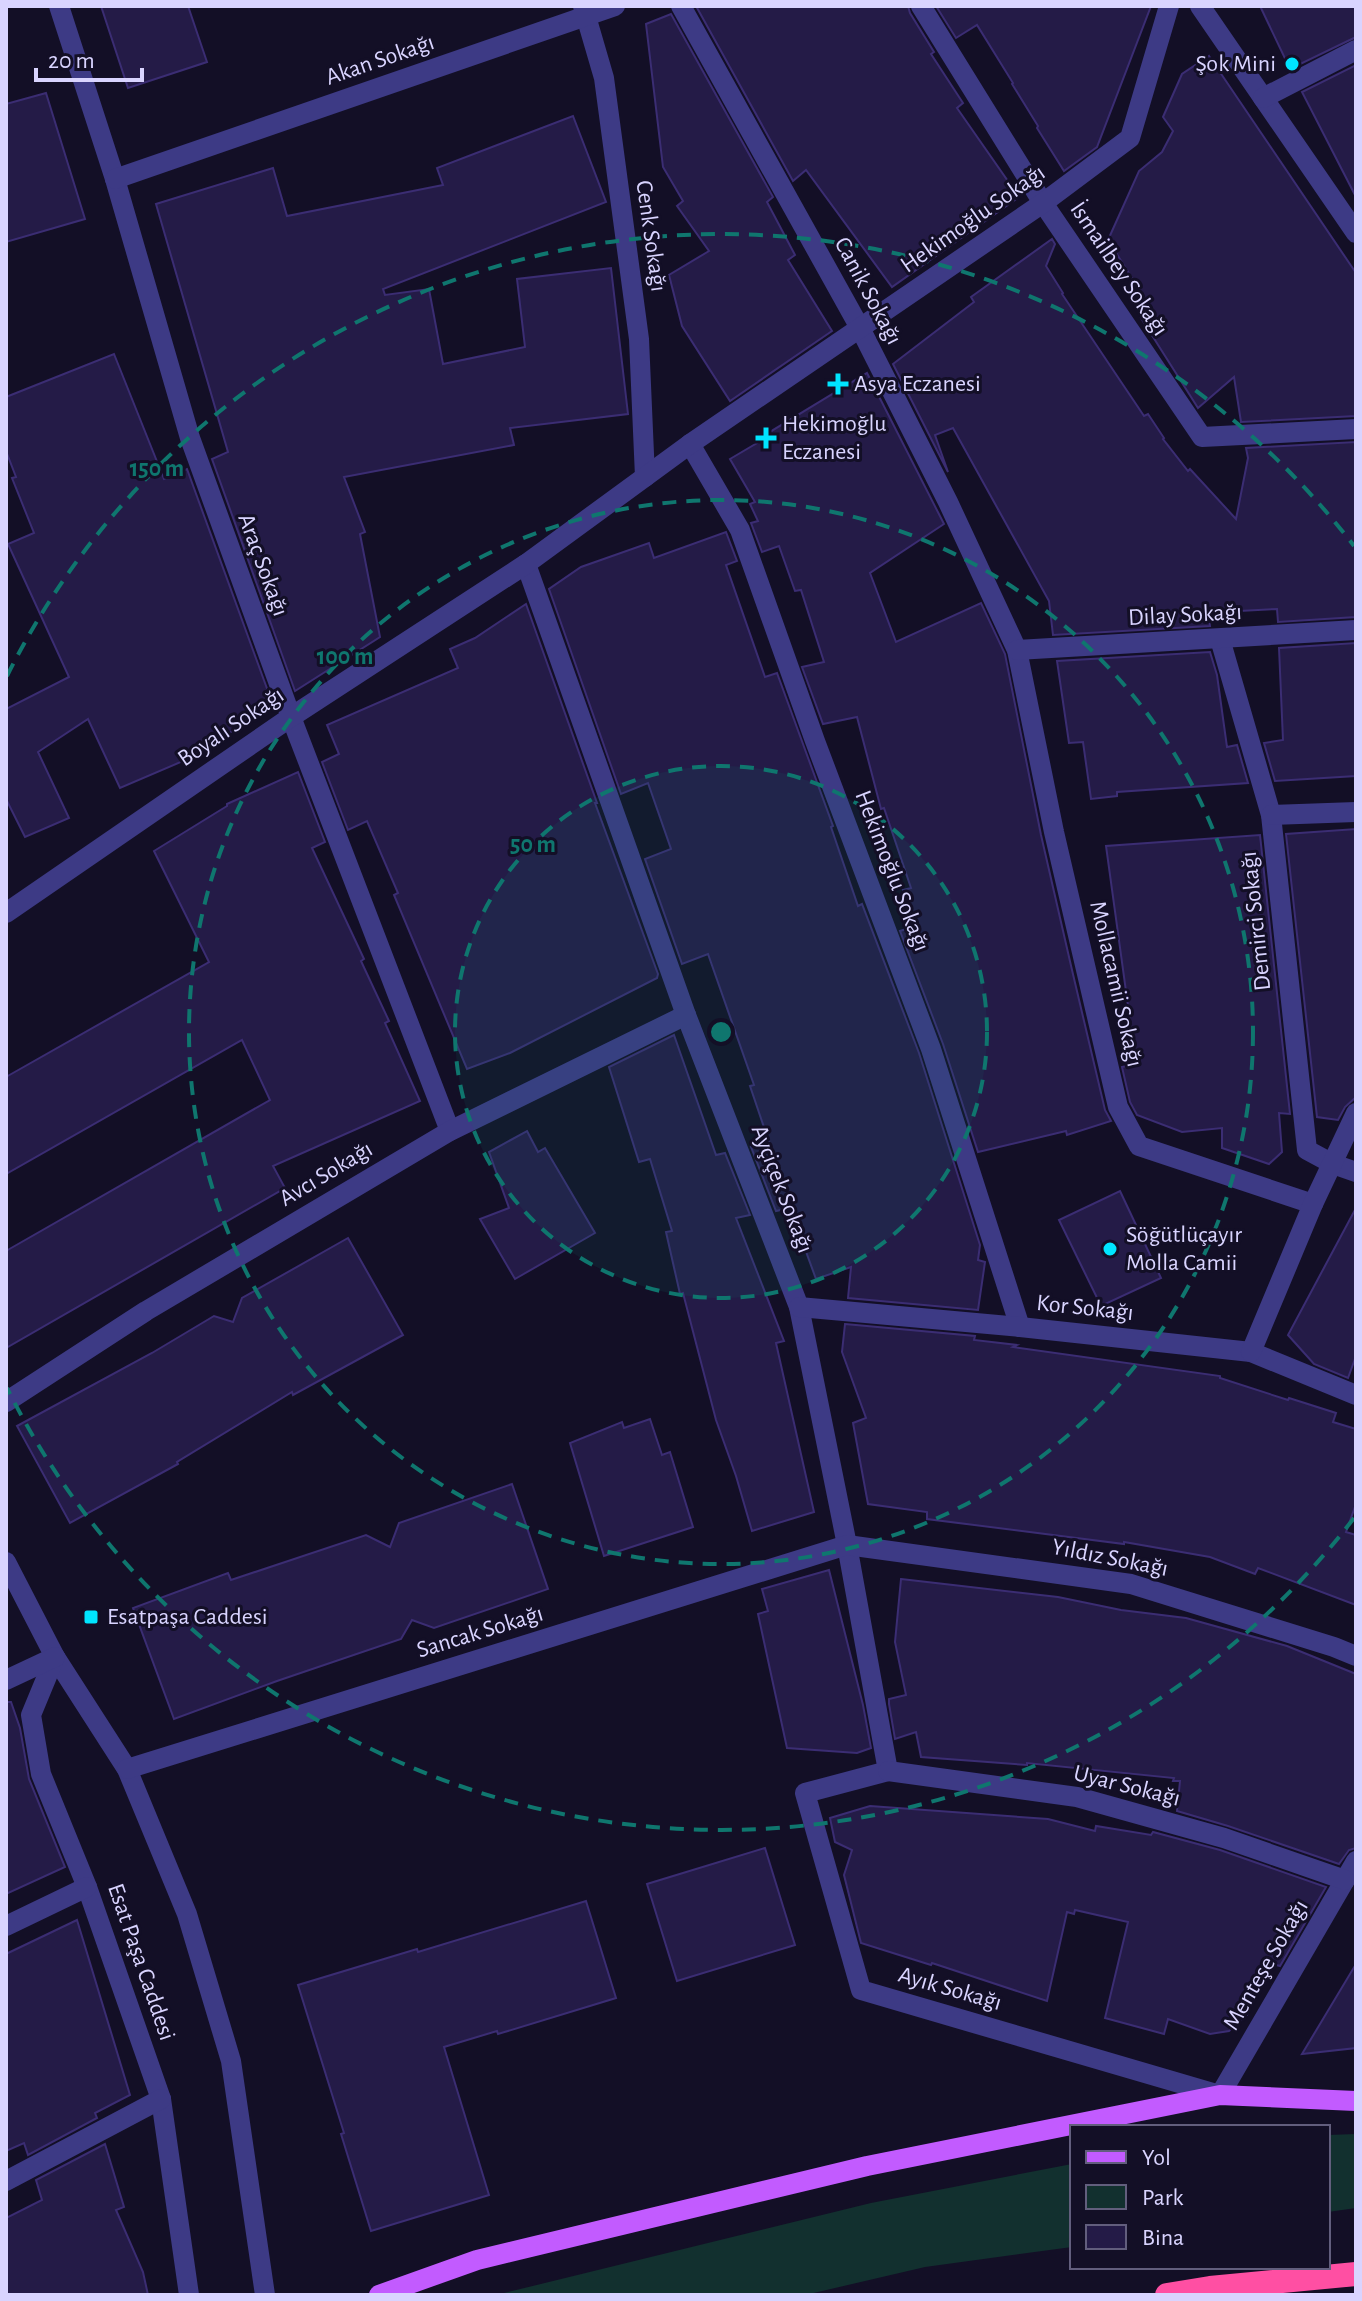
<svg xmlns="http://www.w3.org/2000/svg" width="1362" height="2301" viewBox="0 0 1362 2301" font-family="'Alegreya Sans',sans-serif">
<rect width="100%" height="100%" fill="#130f26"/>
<g fill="#12302f">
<path d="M 1356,2134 L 1356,2208 L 1328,2212 L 1328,2135 Z"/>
<path d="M 1072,2164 L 1072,2247 L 925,2267 L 805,2295 L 496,2295 L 871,2203 Z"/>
</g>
<g fill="#241b47" stroke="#3b2d73" stroke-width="2">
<path d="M 101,6 L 188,6 L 207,62 L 128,88 Z"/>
<path d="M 696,6 L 908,6 L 910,13 L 934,52 L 931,54 L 963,103 L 957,108 L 1019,197 L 892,287 L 806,170 L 793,181 Z"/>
<path d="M 936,6 L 1151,6 L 1097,147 L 1064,171 L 1037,128 L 1038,126 L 1012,84 L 1013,83 L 977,25 L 956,38 Z"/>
<path d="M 1260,6 L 1356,6 L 1356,37 L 1290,69 Z"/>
<path d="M 671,14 L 773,197 L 767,202 L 795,255 L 788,260 L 832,331 L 730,401 L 682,326 L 669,275 L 709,251 L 677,206 L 683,201 L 663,167 L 646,24 Z"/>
<path d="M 1209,56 L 1356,273 L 1356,416 L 1241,422 L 1234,377 L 1198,408 L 1141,318 L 1152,310 L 1108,240 L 1139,171 L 1162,152 L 1173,131 L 1163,117 L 1182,74 Z"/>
<path d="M 1356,65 L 1356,197 L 1302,92 Z"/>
<path d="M 46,93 L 85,219 L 6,242 L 6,104 Z"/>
<path d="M 573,116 L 606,202 L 383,289 L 385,295 L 429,289 L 443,364 L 525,347 L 517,279 L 611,268 L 628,414 L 510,428 L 514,445 L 344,477 L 365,532 L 360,534 L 380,637 L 295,691 L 212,459 L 228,452 L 156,204 L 273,168 L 287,216 L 443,185 L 437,168 Z"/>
<path d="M 1052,239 L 1055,244 L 1046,266 L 1063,293 L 1062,294 L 1144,416 L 1148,414 L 1164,438 L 1163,439 L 1188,471 L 1190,469 L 1236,519 L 1248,458 L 1246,448 L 1356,442 L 1356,617 L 1278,622 L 1277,609 L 1239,611 L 1208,613 L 1210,626 L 1053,635 L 1049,601 L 953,428 L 935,435 L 948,472 L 893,364 L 974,302 L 971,297 Z"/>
<path d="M 114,354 L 164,479 L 187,469 L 273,705 L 190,758 L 120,788 L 88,719 L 38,752 L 69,818 L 25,837 L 6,799 L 6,709 L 69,677 L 8,544 L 34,533 L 12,478 L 16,477 L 6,451 L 6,397 Z"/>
<path d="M 867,373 L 944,524 L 870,573 L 896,642 L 981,603 L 1005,654 L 1041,835 L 1072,970 L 1105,1110 L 1111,1121 L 1067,1135 L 1066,1131 L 978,1152 L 943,1044 L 900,931 L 913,927 L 903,890 L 911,888 L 884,808 L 881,809 L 857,717 L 823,724 L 802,667 L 824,662 L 801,590 L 795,591 L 779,546 L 762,552 L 751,523 L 758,521 L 750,504 L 755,502 L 730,459 L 757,443 L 755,441 Z"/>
<path d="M 726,532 L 737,561 L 726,565 L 765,677 L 777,673 L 833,826 L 831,827 L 858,906 L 862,904 L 919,1053 L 980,1245 L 978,1260 L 985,1262 L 978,1310 L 848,1298 L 851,1267 L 816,1279 L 790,1208 L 776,1211 L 751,1147 L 769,1142 L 750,1086 L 754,1085 L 708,954 L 682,964 L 645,859 L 671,849 L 648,783 L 621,794 L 549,589 L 581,567 L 649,543 L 654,558 Z"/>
<path d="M 526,604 L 597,803 L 595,803 L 658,974 L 657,978 L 510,1053 L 467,1069 L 394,895 L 398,893 L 367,821 L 348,830 L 322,762 L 339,754 L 327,725 L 458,668 L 450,649 L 475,638 Z"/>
<path d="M 1356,643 L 1356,776 L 1275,781 L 1264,743 L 1283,740 L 1279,648 Z"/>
<path d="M 1210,652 L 1217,675 L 1227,747 L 1237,745 L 1248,783 L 1117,792 L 1117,796 L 1091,799 L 1083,742 L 1069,743 L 1057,661 Z"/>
<path d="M 298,772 L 325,842 L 312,848 L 364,959 L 361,961 L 389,1021 L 385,1023 L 420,1101 L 273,1166 L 285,1188 L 6,1348 L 6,1251 L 270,1100 L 242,1040 L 6,1174 L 6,1077 L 209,962 L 154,851 L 227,806 L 227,804 Z"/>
<path d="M 1356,829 L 1356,1097 L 1345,1107 L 1338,1120 L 1317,1117 L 1286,834 Z"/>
<path d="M 1260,835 L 1290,1114 L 1279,1113 L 1282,1152 L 1269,1164 L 1222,1148 L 1222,1128 L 1182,1132 L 1137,1115 L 1130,1102 L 1122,1067 L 1136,1064 L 1106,846 Z"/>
<path d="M 674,1035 L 716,1155 L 725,1153 L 750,1215 L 736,1218 L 784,1341 L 776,1343 L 814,1512 L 752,1531 L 736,1476 L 716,1420 L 683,1293 L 680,1294 L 666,1232 L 672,1231 L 650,1159 L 639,1162 L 609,1067 Z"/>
<path d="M 527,1131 L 538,1152 L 545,1148 L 595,1233 L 515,1279 L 480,1219 L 509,1208 L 489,1152 Z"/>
<path d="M 1120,1191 L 1161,1278 L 1101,1306 L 1059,1220 Z"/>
<path d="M 1356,1208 L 1356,1356 L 1348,1378 L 1314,1364 L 1288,1335 Z"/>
<path d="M 348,1238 L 403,1335 L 293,1395 L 292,1392 L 177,1462 L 178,1464 L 70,1523 L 17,1426 L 152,1353 L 214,1316 L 233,1322 L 242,1298 Z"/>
<path d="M 845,1324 L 975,1336 L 974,1340 L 1017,1345 L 1013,1347 L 1220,1376 L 1220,1378 L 1288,1400 L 1289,1398 L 1336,1413 L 1333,1422 L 1356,1429 L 1356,1504 L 1346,1532 L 1356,1535 L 1356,1605 L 1258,1568 L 1255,1574 L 1210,1557 L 1124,1542 L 1124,1544 L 927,1519 L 927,1512 L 868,1504 L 853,1423 L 866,1418 L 842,1352 Z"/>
<path d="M 650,1419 L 662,1455 L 670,1452 L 693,1527 L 604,1556 L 570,1443 L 622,1422 L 624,1428 Z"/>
<path d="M 512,1484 L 548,1589 L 434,1628 L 412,1620 L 401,1639 L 277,1681 L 174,1719 L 133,1608 L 228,1573 L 231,1580 L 366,1535 L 390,1547 L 399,1523 Z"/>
<path d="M 829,1570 L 863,1705 L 871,1748 L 857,1753 L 787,1748 L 758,1614 L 768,1611 L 762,1589 Z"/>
<path d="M 901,1579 L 1058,1597 L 1121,1610 L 1186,1618 L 1287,1646 L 1356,1674 L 1356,1848 L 1349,1850 L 1339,1864 L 1228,1826 L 1177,1811 L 1180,1781 L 1173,1781 L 1174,1778 L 1027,1763 L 1027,1765 L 921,1757 L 916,1732 L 895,1739 L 889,1704 L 889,1699 L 906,1695 L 895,1642 Z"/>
<path d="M 6,1702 L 11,1702 L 20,1728 L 29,1779 L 65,1867 L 6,1894 Z"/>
<path d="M 870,1806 L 1048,1819 L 1095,1831 L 1096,1826 L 1151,1835 L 1153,1832 L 1220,1850 L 1326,1887 L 1280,1966 L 1265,1962 L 1247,2015 L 1229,2031 L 1210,2034 L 1168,2019 L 1164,2034 L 1105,2018 L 1128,1922 L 1075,1910 L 1074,1914 L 1067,1912 L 1047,2001 L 932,1963 L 931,1965 L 861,1943 L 844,1875 L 852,1850 L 835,1842 L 830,1818 Z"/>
<path d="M 765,1848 L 795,1945 L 677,1981 L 647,1884 Z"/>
<path d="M 586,1901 L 616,1998 L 498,2034 L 497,2031 L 444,2047 L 489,2195 L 371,2231 L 341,2134 L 344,2133 L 298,1985 L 417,1949 L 418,1952 Z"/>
<path d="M 77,1920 L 130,2095 L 95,2113 L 97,2118 L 28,2155 L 24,2143 L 6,2151 L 6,1954 Z"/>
<path d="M 1356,1964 L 1356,2048 L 1302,2054 Z"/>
<path d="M 105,2144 L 124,2207 L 116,2210 L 143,2272 L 148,2295 L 6,2295 L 6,2218 L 42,2200 L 36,2180 Z"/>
</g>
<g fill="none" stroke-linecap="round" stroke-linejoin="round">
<g stroke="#3d3a85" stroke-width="20">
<path d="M 59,6 L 115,179 L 190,438 L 291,717 L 450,1131"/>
<path d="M 583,6 L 604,78 L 639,339 L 645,477"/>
<path d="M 681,6 L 860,328 L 948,502 L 1017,650 L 1054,832 L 1118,1107 L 1139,1146 L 1313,1204"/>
<path d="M 921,6 L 1043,203 L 1202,437 L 1356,429"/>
<path d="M 1200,6 L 1356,233"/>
<path d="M 1263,98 L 1356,50"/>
<path d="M 115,179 L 615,6"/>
<path d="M 690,444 L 740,530 L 815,741 L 931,1049 L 1020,1327"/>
<path d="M 526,564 L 686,1015 L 799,1307 L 847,1545 L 888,1771 L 805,1793 L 861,1990 L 1220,2095 L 1356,1861"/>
<path d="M 1220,639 L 1271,815 L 1307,1150 L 1333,1164 L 1356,1172"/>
<path d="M 1017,650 L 1356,630"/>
<path d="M 1271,815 L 1356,812"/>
<path d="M 6,913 L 291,717 L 526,564 L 690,444 L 1043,203 L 1130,138 L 1169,6"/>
<path d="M 799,1307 L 1020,1327 L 1251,1352 L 1356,1395"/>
<path d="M 1251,1352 L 1313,1204 L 1356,1113"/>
<path d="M 6,1402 L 146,1311 L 450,1131 L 686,1015"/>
<path d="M 6,1562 L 55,1657 L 127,1769 L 187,1914 L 231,2061 L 265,2295"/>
<path d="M 55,1657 L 31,1715 L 41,1774 L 87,1887 L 161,2099 L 189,2295"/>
<path d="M 6,1680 L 55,1657"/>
<path d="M 127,1769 L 847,1545 L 1131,1584 L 1334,1647 L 1356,1656"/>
<path d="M 888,1771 L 1077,1797 L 1224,1838 L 1345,1880"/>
<path d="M 6,1926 L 87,1887"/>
<path d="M 6,2181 L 161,2099"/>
</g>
<path stroke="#c25bff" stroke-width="20" d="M 379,2295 L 477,2260 L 867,2166 L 1220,2095 L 1356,2101"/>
<path stroke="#ff4fa3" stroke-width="24" d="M 1167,2295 L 1210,2288 L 1356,2274"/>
</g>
<circle cx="721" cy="1032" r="266" fill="#0f766e" fill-opacity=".12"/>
<g fill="none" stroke="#0f766e" stroke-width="4" stroke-dasharray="14 10">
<circle cx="721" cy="1032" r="266"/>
<circle cx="721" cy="1032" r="532"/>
<path d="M1354 1518A798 798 0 0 1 7 1388M7 676A798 798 0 0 1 1354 546"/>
</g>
<g fill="#00e5ff" stroke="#130f26" stroke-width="3">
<circle cx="1292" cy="64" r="8"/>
<path d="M834 372h8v8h8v8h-8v8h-8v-8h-8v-8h8z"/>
<path d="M762 426h8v8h8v8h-8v8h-8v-8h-8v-8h8z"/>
<circle cx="1110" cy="1249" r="8"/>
<rect x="83" y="1609" width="16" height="16" rx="4"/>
</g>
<g text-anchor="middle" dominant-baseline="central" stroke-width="6" stroke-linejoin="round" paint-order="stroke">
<g font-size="24" fill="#d9d4ff" stroke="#130f26">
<text transform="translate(380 60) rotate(-19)">Akan Sokağı</text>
<text transform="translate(973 219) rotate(-35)">Hekimoğlu Sokağı</text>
<text transform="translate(651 236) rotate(82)">Cenk Sokağı</text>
<text transform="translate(1119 269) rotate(56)">İsmailbey Sokağı</text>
<text transform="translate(868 291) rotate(62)">Canik Sokağı</text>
<text transform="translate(263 565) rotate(70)">Araç Sokağı</text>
<text transform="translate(1185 615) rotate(-3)">Dilay Sokağı</text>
<text transform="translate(231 727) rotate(-34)">Boyalı Sokağı</text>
<text transform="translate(892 871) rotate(69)">Hekimoğlu Sokağı</text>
<text transform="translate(1256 921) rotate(-96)">Demirci Sokağı</text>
<text transform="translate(1116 984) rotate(77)">Mollacamii Sokağı</text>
<text transform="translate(326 1174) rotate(-31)">Avcı Sokağı</text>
<text transform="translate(782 1189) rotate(69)">Ayçiçek Sokağı</text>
<text transform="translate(1085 1308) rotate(6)">Kor Sokağı</text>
<text transform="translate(1110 1558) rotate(11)">Yıldız Sokağı</text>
<text transform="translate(480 1632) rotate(-17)">Sancak Sokağı</text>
<text transform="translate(1127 1786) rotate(14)">Uyar Sokağı</text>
<text transform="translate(141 1962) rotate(71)">Esat Paşa Caddesi</text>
<text transform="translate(1266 1965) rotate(-60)">Menteşe Sokağı</text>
<text transform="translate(950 1989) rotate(16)">Ayık Sokağı</text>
</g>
<g font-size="24" fill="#d9d4ff" stroke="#130f26" text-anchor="start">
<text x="1276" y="64" text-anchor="end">Şok Mini</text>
<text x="854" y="384">Asya Eczanesi</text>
<text x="782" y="424">Hekimoğlu<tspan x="782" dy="28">Eczanesi</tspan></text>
<text x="1126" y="1235">Söğütlüçayır<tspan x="1126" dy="28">Molla Camii</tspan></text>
<text x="107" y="1617">Esatpaşa Caddesi</text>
</g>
</g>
<circle cx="721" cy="1032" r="12" fill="#0f766e" stroke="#130f26" stroke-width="4"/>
<g font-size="24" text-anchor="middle" font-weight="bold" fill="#0f766e" stroke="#130f26" stroke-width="6" stroke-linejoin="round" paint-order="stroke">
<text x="157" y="476">150 m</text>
<text x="345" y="664">100 m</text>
<text x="533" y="852">50 m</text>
</g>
<rect width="1362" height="2301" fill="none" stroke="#d9d4ff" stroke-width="16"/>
<rect x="1070" y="2125" width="260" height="144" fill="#130f26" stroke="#625e7d" stroke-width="2"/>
<rect x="1086" y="2151" width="40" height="12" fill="#c25bff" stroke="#625e7d" stroke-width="2"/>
<text x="1142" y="2165" font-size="24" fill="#d9d4ff">Yol</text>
<rect x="1086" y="2185" width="40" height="24" fill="#12302f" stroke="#625e7d" stroke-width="2"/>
<text x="1142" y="2205" font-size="24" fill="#d9d4ff">Park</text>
<rect x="1086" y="2225" width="40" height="24" fill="#241b47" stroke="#625e7d" stroke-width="2"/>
<text x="1142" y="2245" font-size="24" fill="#d9d4ff">Bina</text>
<path d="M36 68v12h106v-12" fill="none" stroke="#d9d4ff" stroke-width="4"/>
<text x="48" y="68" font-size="24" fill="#d9d4ff" stroke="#130f26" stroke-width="6" paint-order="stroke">20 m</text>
</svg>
